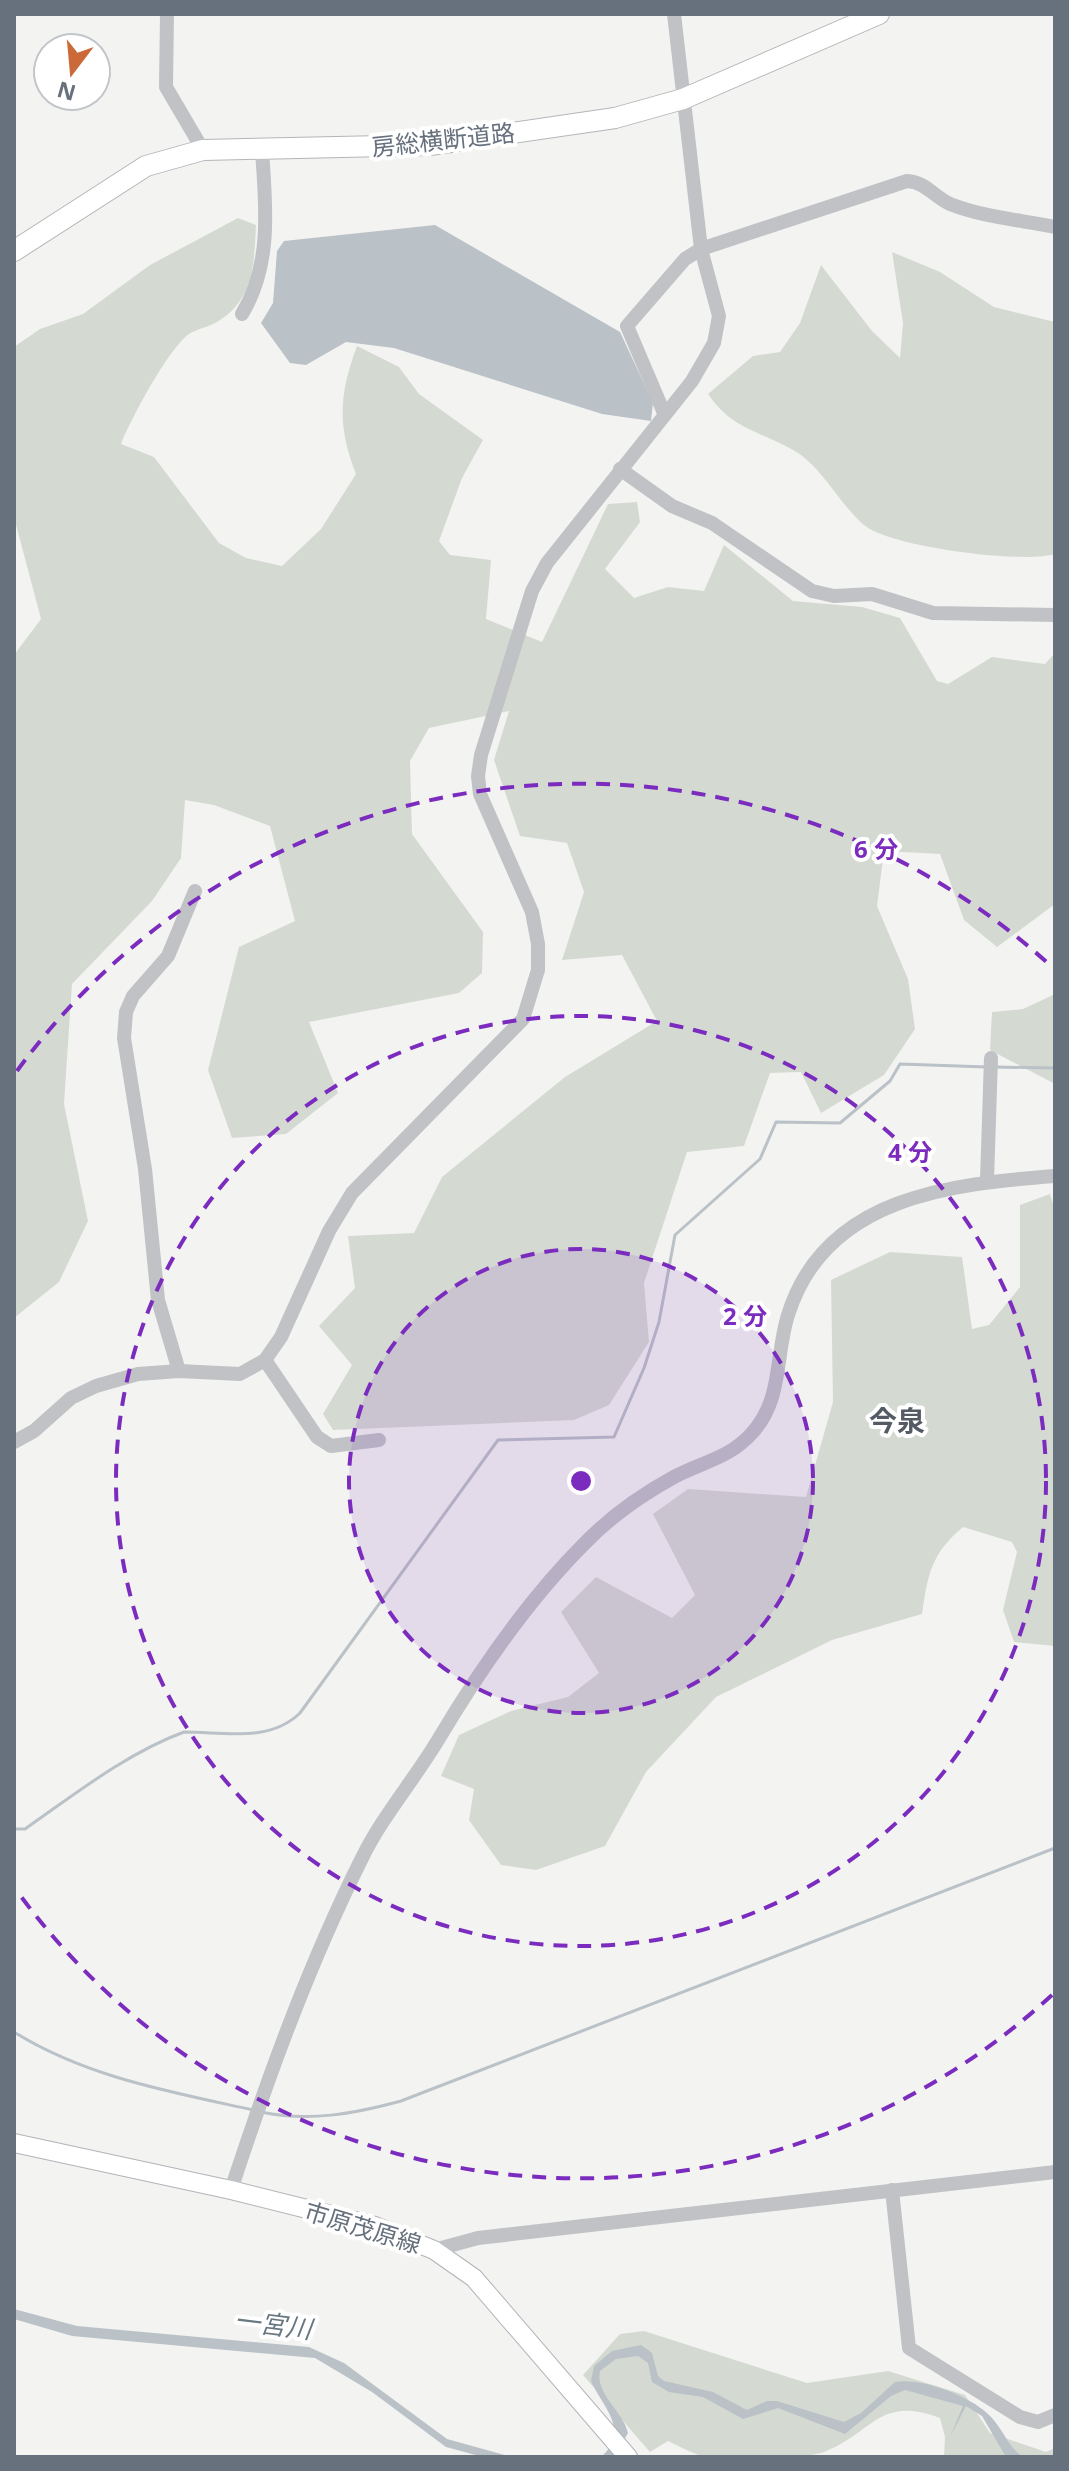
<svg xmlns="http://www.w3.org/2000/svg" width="1069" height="2471" viewBox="0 0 1069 2471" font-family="'Noto Sans','Noto Sans JP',sans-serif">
<rect width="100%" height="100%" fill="#f3f4f1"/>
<g fill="#d4dad2">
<path d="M 238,218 L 256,225 C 254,265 254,300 217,322 C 208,327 197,329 189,334 C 168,349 131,419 121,444 L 154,457 L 219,543 L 246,558 L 282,566 L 321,529 L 356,474 C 337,425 339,395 357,346 L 399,367 L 419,394 L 483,440 L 462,478 L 439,541 L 450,555 L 491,560 L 486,619 L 542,642 L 608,504 L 637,502 L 640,522 L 605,569 L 634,598 L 668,587 L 704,591 L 724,545 L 793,601 L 862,607 L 900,618 L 937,681 L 948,684 L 992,657 L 1045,664 L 1055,653 L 1055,904 L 997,947 L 964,920 L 940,854 L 884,851 L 877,906 L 908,979 L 915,1029 L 884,1075 L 821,1113 L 801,1072 L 770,1073 L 744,1146 L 687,1152 L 644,1283 L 649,1342 L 609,1405 L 574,1420 L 333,1430 L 323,1414 L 352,1365 L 319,1326 L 355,1288 L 348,1236 L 414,1233 L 442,1177 L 565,1077 L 657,1021 L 622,955 L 562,960 L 584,892 L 567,843 L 520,836 L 494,760 L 509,711 L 429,728 L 410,761 L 412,834 L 483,932 L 482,973 L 459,993 L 309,1022 L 338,1093 L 286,1134 L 232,1138 L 208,1070 L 239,947 L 295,921 L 270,826 L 214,805 L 185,800 L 181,858 L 152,901 L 72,984 L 64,1104 L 88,1221 L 59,1282 L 14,1318 L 14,655 L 41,619 L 14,517 L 14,347 L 40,329 L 83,314 L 150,265 Z"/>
<path d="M 892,252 L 940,272 L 994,307 L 1055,322 L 1055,554 C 1022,564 890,547 864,525 C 839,504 822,466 793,450 C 758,430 733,430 708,394 L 753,356 L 780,352 L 800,323 L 821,265 L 872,331 L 900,358 L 903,323 Z"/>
<path d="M 1055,994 L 1055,1084 L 990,1050 L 992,1012 L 1023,1009 Z"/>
<path d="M 1050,1194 L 1055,1210 L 1055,1646 L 1014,1642 L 1003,1610 L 1017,1552 L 1012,1542 L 963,1527 C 931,1554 928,1574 922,1614 L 832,1640 L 716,1697 L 646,1772 L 605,1846 L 536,1870 L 501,1865 L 469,1820 L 474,1789 L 441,1776 L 459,1735 L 511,1711 L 568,1697 L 599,1673 L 561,1612 L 596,1577 L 672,1618 L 695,1595 L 653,1514 L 688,1489 L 806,1497 L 833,1402 L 831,1280 L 890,1252 L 962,1257 L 972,1329 L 989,1325 L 1020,1287 L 1020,1205 Z"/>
<path d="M 644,2331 L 807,2383 L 888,2371 L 965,2395 L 990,2433 L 1046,2452 L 1055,2448 L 1055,2457 L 944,2457 L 945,2437 L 940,2418 C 879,2395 873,2433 824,2452 C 807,2459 720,2461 702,2456 C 691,2453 679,2446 668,2441 L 650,2452 L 583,2375 L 620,2334 Z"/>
</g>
<g fill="#bac1c7">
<path d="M 435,225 L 620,332 L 653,403 L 651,421 L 602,414 L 394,348 L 346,342 L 306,365 L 290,363 L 261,323 L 273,303 L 277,251 L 284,241 Z"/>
<path d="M 14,2309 L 77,2326 L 309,2347 L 344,2363 L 447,2439 L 512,2457 L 483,2457 L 446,2447 L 372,2392 L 315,2358 L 72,2336 L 14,2319 Z"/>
<path d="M 641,2345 L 652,2353 L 658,2376 L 664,2381 L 713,2392 L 747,2410 L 767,2401 L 777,2401 L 844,2422 L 861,2413 L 895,2382 C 922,2377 974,2397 992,2418 C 1004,2431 1008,2447 1023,2457 L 1006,2457 L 982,2416 L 966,2406 L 950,2437 L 963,2406 L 905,2390 L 891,2396 L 845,2434 L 778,2408 L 743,2419 L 703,2397 L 669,2392 L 652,2382 L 648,2363 L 638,2356 L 616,2359 L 600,2371 C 595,2394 623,2411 628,2433 L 614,2457 L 601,2457 C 631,2430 603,2408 591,2381 L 594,2366 L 612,2351 Z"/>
</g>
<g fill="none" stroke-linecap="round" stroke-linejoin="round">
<g stroke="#bac1c7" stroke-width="3">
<path d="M 995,1067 L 1055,1068"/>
<path d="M 14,1829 L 25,1829 C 75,1794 127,1753 184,1732 C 225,1732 269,1743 300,1713 L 498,1440 L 614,1437 L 644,1368 L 659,1322 L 675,1235 L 760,1159 L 776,1122 L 840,1123 L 890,1081 L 900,1064 L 987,1067"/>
<path d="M 14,2032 C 86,2077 171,2092 253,2110"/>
<path d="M 261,2112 C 309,2122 353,2114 401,2101 L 1055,1848"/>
</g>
<g stroke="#b1b4b8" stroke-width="20">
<path id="major" d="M 14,2143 L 231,2190 L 375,2226 L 434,2250 L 474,2278 L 628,2457"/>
</g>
<g stroke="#b3b5b8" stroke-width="22">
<path id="highway" d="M 14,251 L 146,166 L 203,150 L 430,145 L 615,118 L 683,99 L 879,14"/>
</g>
<g stroke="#c0c2c5" stroke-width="14">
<path d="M 167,14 L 166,87 L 203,150"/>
<path d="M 242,314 C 272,265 266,206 262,151"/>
<path d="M 664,413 L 627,326 L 685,259 L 701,249 L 907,181 C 926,182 934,197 950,204 C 983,217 1020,220 1055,227"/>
<path d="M 620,469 L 672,506 L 712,523 L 812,591 L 834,596 L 872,594 L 933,613 L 1055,615"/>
<path d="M 987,1180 L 991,1058"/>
<path d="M 265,1360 L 317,1437 L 331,1446 L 379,1440"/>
<path d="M 179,1371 L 158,1300 L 145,1169 L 124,1038 L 126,1012 L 133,996 L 168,956 L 195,891"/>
<path d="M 14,1442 L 34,1431 L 71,1398 L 96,1386 L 138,1374 L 179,1371 L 240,1374 L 265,1360 L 281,1337 L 329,1231 L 352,1193 L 523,1019 L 538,970 L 538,944 L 532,912 L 480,794 L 478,776 L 481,755 L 532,591 L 547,563 L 692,381 L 714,343 L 719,316 L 701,249 L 674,14"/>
<path d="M 231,2190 C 268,2077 309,1964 362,1858 C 382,1817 414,1780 438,1740 C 479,1671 527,1601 584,1544 C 610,1517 641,1495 674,1477 C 702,1462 730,1458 752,1433 C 783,1399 775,1356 788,1315 C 825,1196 952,1184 1055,1176"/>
<path d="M 892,2190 L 909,2348 L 1020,2417 L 1038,2422 L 1055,2415"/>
<path d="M 434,2250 L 478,2238 L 1055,2172"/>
</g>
<use href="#major" stroke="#fff" stroke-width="18"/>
<use href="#highway" stroke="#fff" stroke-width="20"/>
</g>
<circle cx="581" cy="1481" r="232" fill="#7b2cbf" fill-opacity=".12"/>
<g fill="none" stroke="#7b2cbf" stroke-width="4" stroke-dasharray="14 10">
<circle cx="581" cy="1481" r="232"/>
<circle cx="581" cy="1481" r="465"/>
<path d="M1052 1995A697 697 0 0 1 17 1891M17 1071A697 697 0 0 1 1052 967"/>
</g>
<g text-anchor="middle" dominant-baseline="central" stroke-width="8" stroke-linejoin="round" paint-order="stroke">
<g font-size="24" fill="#67717e" stroke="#fff">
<text transform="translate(443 139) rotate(-6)">房総横断道路</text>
<text transform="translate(363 2227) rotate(17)">市原茂原線</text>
</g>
<g font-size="26" font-style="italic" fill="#687881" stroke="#fff">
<text transform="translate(273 2324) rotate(7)">一宮川</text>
</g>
<g font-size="28" font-weight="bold" fill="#545b64" stroke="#fff">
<text x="897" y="1420">今泉</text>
</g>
</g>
<circle cx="581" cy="1481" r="12" fill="#7b2cbf" stroke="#fff" stroke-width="4"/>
<g font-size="24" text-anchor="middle" font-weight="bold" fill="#7b2cbf" stroke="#fff" stroke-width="8" stroke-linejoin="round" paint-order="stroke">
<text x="876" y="858">6 分</text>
<text x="910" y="1161">4 分</text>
<text x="745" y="1325">2 分</text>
</g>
<rect width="1069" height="2471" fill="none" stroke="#67717e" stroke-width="32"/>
<g transform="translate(72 72) rotate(196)"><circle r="38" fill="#ffffff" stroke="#c2c6cb" stroke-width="2"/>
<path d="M0-6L14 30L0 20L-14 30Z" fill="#cb6939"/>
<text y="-12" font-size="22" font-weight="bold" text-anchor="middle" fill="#67717e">N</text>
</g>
</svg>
